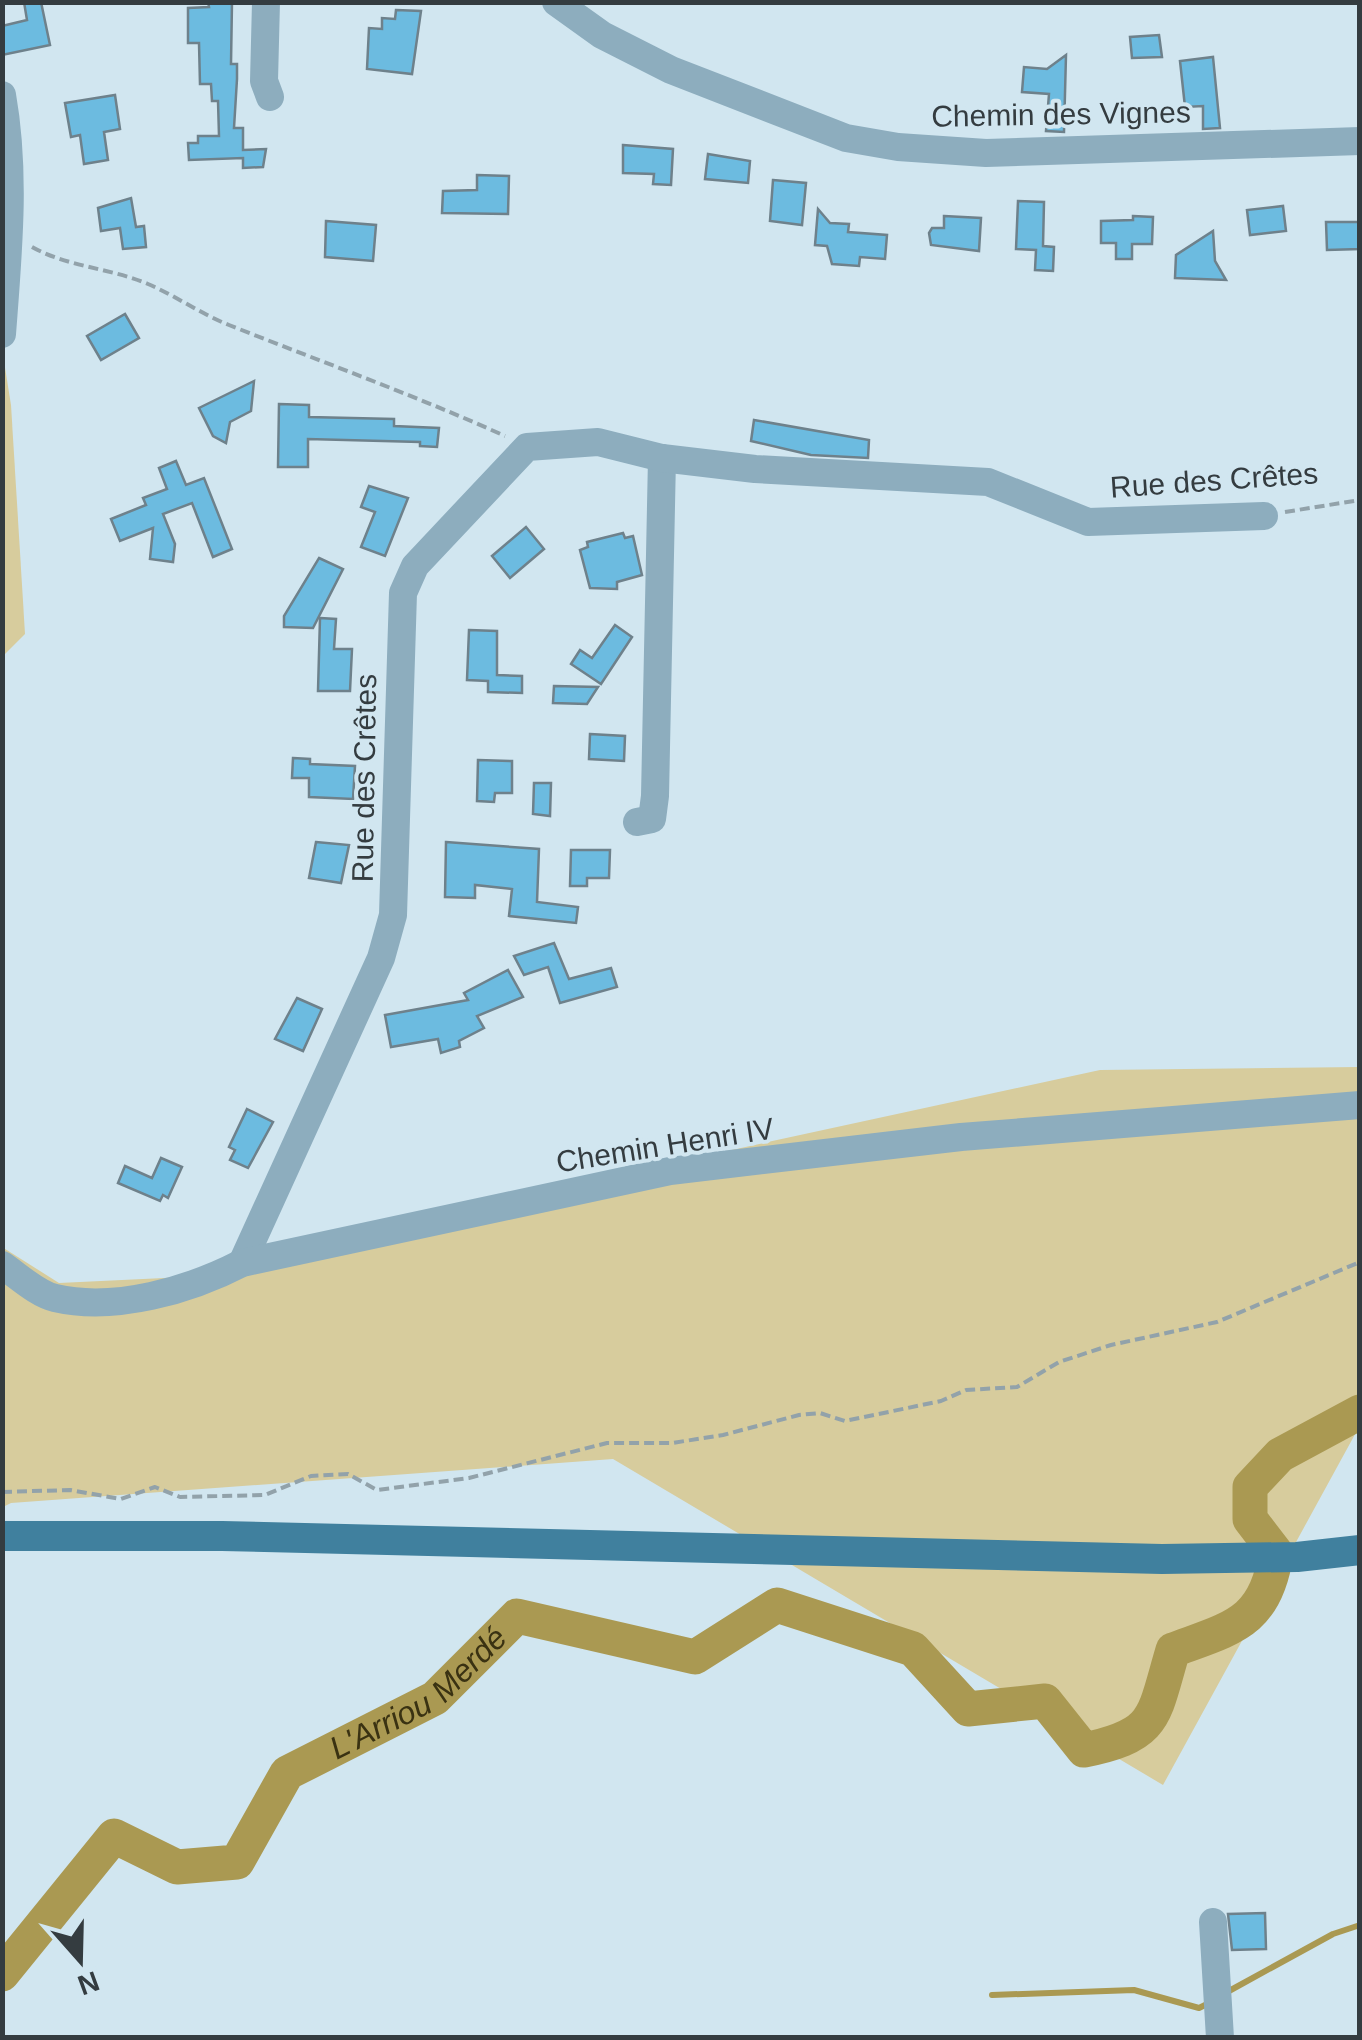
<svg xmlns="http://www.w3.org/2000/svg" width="1362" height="2040" viewBox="0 0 1362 2040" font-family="Helvetica,sans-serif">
<rect width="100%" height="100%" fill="#d1e6f0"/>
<g fill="#d7cc9d">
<path d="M 3,355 L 11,405 L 25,634 L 3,656 Z"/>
<path d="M 1359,1067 L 1359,1427 L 1163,1785 L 613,1459 L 11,1503 L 3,1507 L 2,1247 L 59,1283 L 185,1277 L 266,1251 L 1100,1070 Z"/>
</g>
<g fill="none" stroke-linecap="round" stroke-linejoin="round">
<g stroke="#aa9952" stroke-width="6">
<path d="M 1229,1991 L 1333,1934 L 1360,1925"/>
<path d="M 992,1995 L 1134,1990 L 1199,2008 L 1209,2003"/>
</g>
<path stroke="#aa9952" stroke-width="35" id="s1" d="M 2,1974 L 114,1836 L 177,1867 L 237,1862 L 287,1773 L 435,1698 L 517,1616 L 695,1657 L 777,1605 L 913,1649 L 968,1709 L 1045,1701 L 1084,1750 C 1158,1735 1153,1717 1173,1650 C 1232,1628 1266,1623 1276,1553 L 1250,1519 L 1250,1487 L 1280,1455 L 1360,1412"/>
</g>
<g fill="#6cbbe0" stroke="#6e818b" stroke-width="2.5">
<path d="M 24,2 L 41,2 L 50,45 L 2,55 L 2,26 L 27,20 Z"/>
<path d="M 208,2 L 232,2 L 231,64 L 237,64 L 237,79 L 234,128 L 243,128 L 243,150 L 266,149 L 263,167 L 243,168 L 243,158 L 189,160 L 188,143 L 198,143 L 198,136 L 219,136 L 218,101 L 212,101 L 211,84 L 200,84 L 199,43 L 188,43 L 188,8 L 209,7 Z"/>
<path d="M 396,10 L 421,11 L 412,74 L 367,69 L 369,28 L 382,29 L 382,18 L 395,19 Z"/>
<path d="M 1159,35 L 1162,57 L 1132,58 L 1130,37 Z"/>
<path d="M 1066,55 L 1064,132 L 1046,131 L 1049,94 L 1022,92 L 1024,67 L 1047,69 Z"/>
<path d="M 1213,57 L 1220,128 L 1203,129 L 1203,106 L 1185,107 L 1180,61 Z"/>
<path d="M 115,95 L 120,129 L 104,132 L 108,160 L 84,164 L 80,135 L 71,137 L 65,103 Z"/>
<path d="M 623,145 L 673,149 L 671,185 L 653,184 L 654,174 L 623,173 Z"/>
<path d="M 708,154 L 750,161 L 748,183 L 705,179 Z"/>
<path d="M 477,175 L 509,176 L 508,214 L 442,213 L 443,191 L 477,190 Z"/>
<path d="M 773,180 L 806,183 L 802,225 L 770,221 Z"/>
<path d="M 131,198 L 136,227 L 144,226 L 146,247 L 123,249 L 120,228 L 101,231 L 98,208 Z"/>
<path d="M 1018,201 L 1044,202 L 1043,246 L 1054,247 L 1053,271 L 1035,270 L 1036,250 L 1016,249 Z"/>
<path d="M 1283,206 L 1286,231 L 1250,235 L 1247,210 Z"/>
<path d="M 818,209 L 830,223 L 849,224 L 848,232 L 887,235 L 885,259 L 860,257 L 859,266 L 832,264 L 827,246 L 815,245 Z"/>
<path d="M 944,216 L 981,218 L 979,251 L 931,245 L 929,233 L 932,228 L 944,228 Z"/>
<path d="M 1133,216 L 1153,217 L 1152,244 L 1132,244 L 1132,259 L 1116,259 L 1116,243 L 1101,243 L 1101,221 L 1133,220 Z"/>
<path d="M 326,221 L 376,225 L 373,261 L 325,257 Z"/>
<path d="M 1326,222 L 1360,222 L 1360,249 L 1327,250 Z"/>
<path d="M 1213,231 L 1215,261 L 1226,280 L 1175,278 L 1176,255 Z"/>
<path d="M 125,314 L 139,338 L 101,360 L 87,336 Z"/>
<path d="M 254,381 L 251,411 L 230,422 L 226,443 L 213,436 L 199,408 Z"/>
<path d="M 279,404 L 309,405 L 309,417 L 394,419 L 394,426 L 439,428 L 437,447 L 420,446 L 420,442 L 308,439 L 308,467 L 278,467 Z"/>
<path d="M 754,420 L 869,440 L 868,458 L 811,455 L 751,441 Z"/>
<path d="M 176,461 L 186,485 L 204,478 L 232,549 L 213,557 L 192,503 L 163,514 L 175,544 L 173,562 L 150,559 L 153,528 L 120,541 L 111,519 L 146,505 L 143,498 L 167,489 L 159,468 Z"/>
<path d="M 369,486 L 408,498 L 385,556 L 361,547 L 375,512 L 361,507 Z"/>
<path d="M 526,527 L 544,549 L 510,578 L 492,556 Z"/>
<path d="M 623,533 L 625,538 L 633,536 L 642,575 L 617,582 L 617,589 L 590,588 L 580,550 L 588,547 L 587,542 Z"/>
<path d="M 319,558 L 343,569 L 313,628 L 284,627 L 284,616 Z"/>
<path d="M 320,618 L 336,619 L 334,649 L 352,649 L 350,691 L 318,691 Z"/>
<path d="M 615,625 L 632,637 L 601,684 L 571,664 L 580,650 L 592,658 Z"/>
<path d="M 469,630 L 497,631 L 497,675 L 522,676 L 522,693 L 488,692 L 488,681 L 467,680 Z"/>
<path d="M 554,686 L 598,687 L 587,704 L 553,703 Z"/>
<path d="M 590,734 L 625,736 L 624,761 L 589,759 Z"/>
<path d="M 293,758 L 310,759 L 310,764 L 355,766 L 353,799 L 309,797 L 309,778 L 292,778 Z"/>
<path d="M 478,760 L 512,761 L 512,793 L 495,793 L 494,802 L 477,801 Z"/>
<path d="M 534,783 L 551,783 L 550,816 L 533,814 Z"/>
<path d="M 316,842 L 349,845 L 341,883 L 309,878 Z"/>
<path d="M 446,842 L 539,849 L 537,902 L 578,907 L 576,923 L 509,916 L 512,889 L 475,885 L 475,898 L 445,897 Z"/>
<path d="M 571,850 L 610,850 L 609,878 L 587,878 L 587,886 L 570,886 Z"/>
<path d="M 554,943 L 569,979 L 611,968 L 617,987 L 560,1003 L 548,967 L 524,975 L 514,956 Z"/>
<path d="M 508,970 L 523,997 L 477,1016 L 484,1028 L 459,1041 L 460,1047 L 441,1053 L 438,1039 L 391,1047 L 385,1015 L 468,1000 L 464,993 Z"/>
<path d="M 297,998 L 322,1009 L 303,1051 L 275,1039 Z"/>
<path d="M 247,1109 L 273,1122 L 248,1168 L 230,1160 L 235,1150 L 229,1147 Z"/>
<path d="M 161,1158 L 182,1167 L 168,1198 L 163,1195 L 160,1201 L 118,1183 L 125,1166 L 152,1178 Z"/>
<path d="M 1265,1913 L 1266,1949 L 1232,1950 L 1228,1914 Z"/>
</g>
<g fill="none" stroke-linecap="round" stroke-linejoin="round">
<g stroke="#92a2aa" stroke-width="4" stroke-dasharray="10 5" stroke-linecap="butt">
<path d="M 32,247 C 68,267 110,268 148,284 C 176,296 201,314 229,325 C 322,362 414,395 505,436"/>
<path d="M 1285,512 L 1360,500"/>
<path d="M 2,1492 L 70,1490 L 121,1499 L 155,1487 L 180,1497 L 265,1495 L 311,1476 L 348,1474 L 377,1490 L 469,1478 L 607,1443 L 672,1443 L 723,1435 L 799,1415 L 820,1413 L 845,1421 L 941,1401 L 966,1390 L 1017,1387 L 1059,1362 L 1111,1345 L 1217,1322 L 1360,1262"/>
</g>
<g stroke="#8dadbe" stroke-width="28">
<path d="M 266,2 L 264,81 L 270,97"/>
<path d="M 556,2 L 602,35 L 671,70 L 846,138 L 898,147 L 986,153 L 1360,141"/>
<path d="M 2,95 C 16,174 8,254 2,334"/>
<path d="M 637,822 L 652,819 L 655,796 L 662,458"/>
<path d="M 242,1263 L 381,958 L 393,915 L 403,593 L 415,566 L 527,447 L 598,442 L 662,458 L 755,469 L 988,482 L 1088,522 L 1264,516"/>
<path d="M 2,1265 C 17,1275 37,1294 55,1298 C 115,1312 190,1290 242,1263 L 670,1171 L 961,1137 L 1360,1105"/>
<path d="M 1213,1922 L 1220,2038"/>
</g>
<path stroke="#40809e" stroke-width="30" d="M 2,1536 L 222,1536 L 1162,1559 L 1297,1557 L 1360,1550"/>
</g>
<g text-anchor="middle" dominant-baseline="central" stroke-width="8" stroke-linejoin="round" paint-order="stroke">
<g font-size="30" fill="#343c40" stroke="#d1e6f0">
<text transform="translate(1061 114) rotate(-1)">Chemin des Vignes</text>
<text transform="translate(1214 480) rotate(-4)">Rue des Crêtes</text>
<text transform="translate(364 778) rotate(-89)">Rue des Crêtes</text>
<text transform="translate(665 1145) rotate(-9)">Chemin Henri IV</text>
</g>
<g font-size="32" font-style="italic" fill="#3a3212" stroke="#d1e6f0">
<text stroke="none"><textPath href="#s1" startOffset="565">L'Arriou Merdé</textPath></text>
</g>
</g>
<rect width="1362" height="2040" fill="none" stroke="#343c40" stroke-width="10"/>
<g transform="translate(80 1960) rotate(160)" stroke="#d1e6f0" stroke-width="8" paint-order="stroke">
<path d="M0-8L18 38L0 25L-18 38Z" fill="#343c40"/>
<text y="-15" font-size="28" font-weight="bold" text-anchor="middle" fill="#343c40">N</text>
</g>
</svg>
